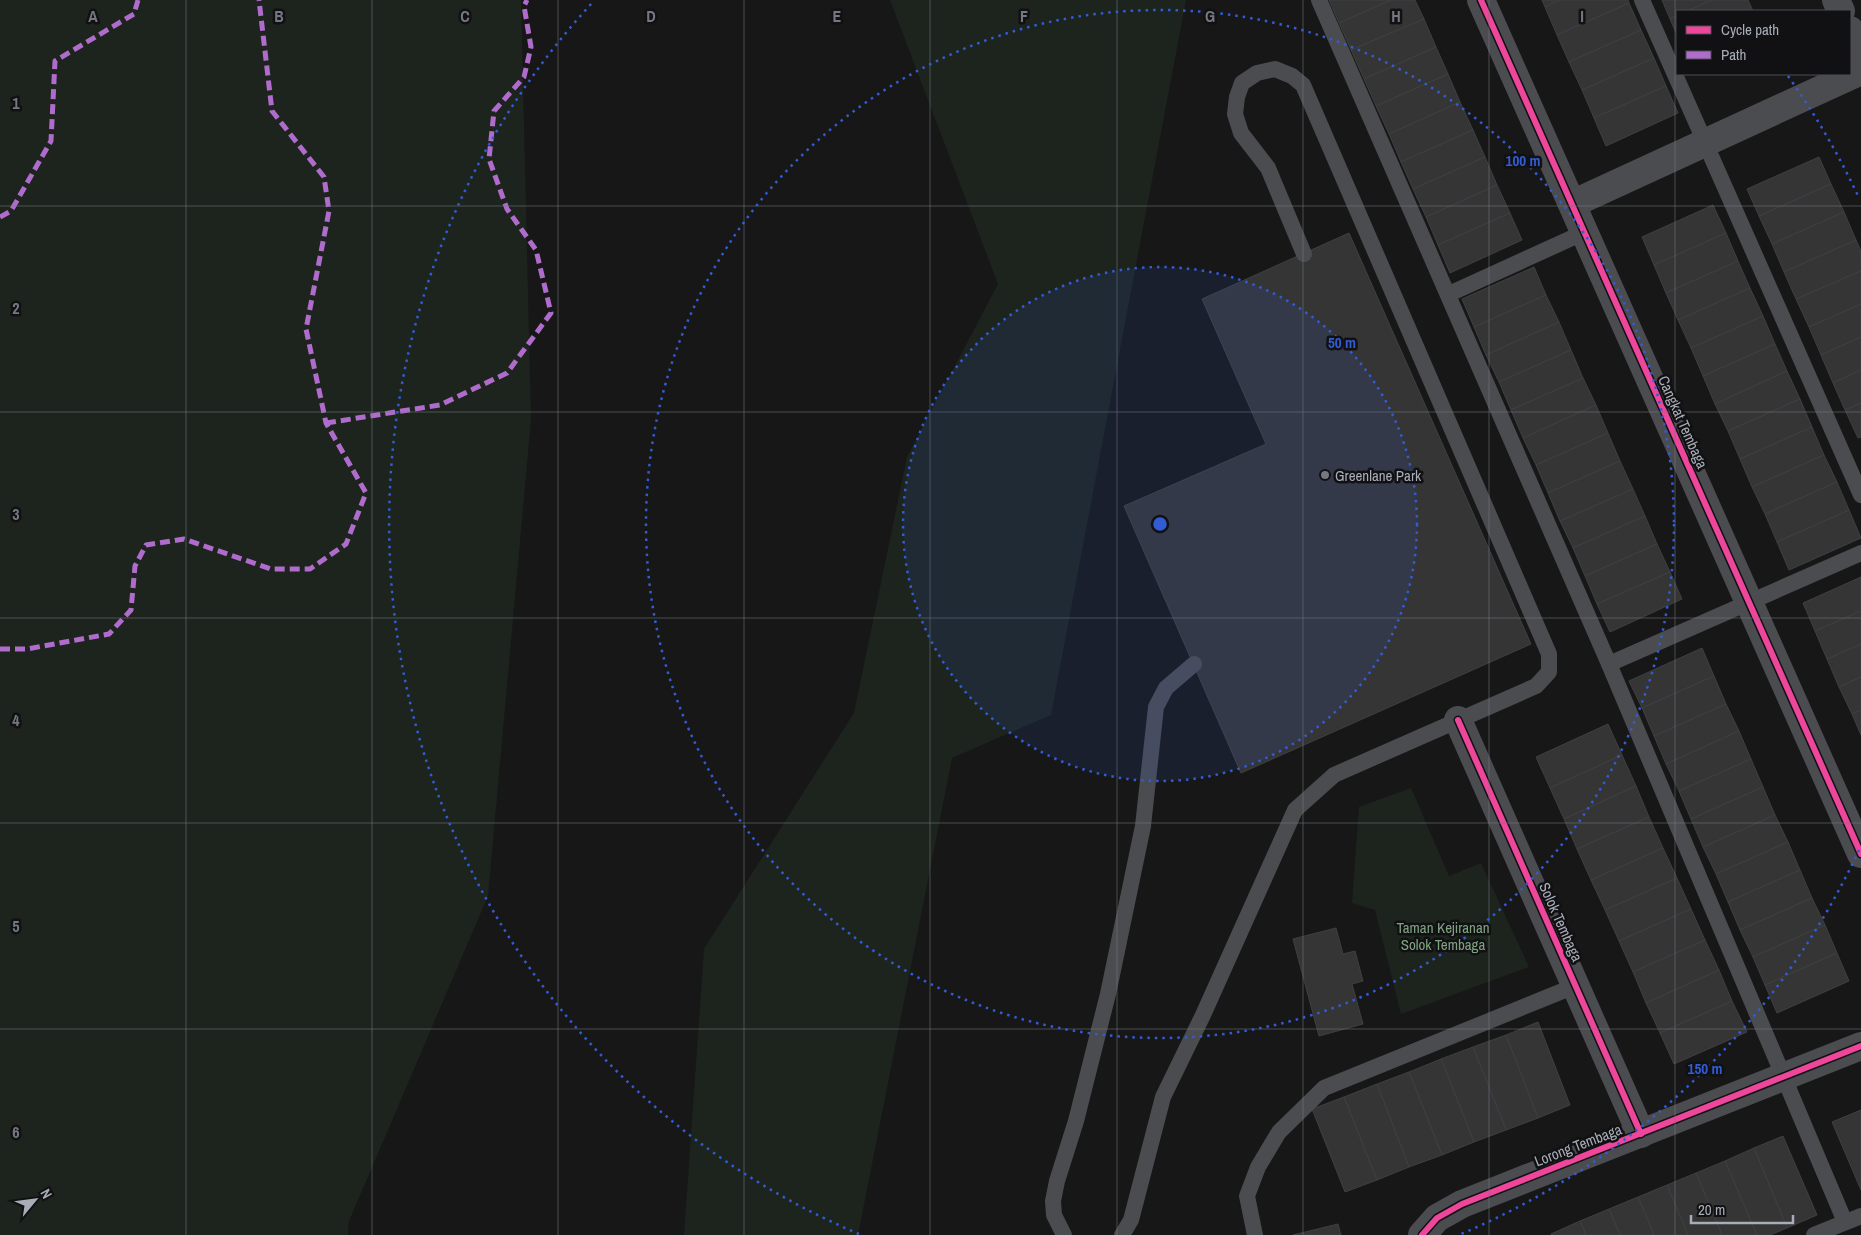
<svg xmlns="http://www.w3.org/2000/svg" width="1861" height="1235" viewBox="0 0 1861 1235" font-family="'Archivo Narrow',sans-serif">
<rect width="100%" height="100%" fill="#171717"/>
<g fill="#1d241e">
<path d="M 0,0 L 521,0 L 531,419 L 488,896 L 349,1221 L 348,1235 L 0,1235 Z"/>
<path d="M 890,0 L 1186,0 L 1051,715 L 952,758 L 858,1235 L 684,1235 L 704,949 L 854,713 L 907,457 L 998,284 Z"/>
<path d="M 1411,788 L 1449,876 L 1481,863 L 1529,967 L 1401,1014 L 1375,910 L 1352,903 L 1359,807 Z"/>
</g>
<g fill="#353536" stroke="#3f4043">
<path d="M 1329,0 L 1391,0 L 1339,23 Z"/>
<path d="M 1391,0 L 1415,0 L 1424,19 L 1351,50 L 1339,23 Z"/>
<path d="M 1542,0 L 1560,0 L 1545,7 Z"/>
<path d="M 1560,0 L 1628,0 L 1629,3 L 1557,35 L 1545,7 Z"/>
<path d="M 1662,0 L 1712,0 L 1687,11 L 1677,11 L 1677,16 L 1670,19 Z"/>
<path d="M 1712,0 L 1748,0 L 1753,11 L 1687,11 Z"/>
<path d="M 1629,3 L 1641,30 L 1569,62 L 1557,35 Z"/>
<path d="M 1677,16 L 1677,35 L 1670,19 Z"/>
<path d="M 1424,19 L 1436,47 L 1364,79 L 1351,50 Z"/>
<path d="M 1641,30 L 1654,58 L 1582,90 L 1569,62 Z"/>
<path d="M 1436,47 L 1448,74 L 1376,106 L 1364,79 Z"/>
<path d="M 1654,58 L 1666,86 L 1594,118 L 1582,90 Z"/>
<path d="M 1448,74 L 1460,102 L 1389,134 L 1376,106 Z"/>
<path d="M 1666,86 L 1678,113 L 1606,146 L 1594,118 Z"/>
<path d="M 1460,102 L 1473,130 L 1401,162 L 1389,134 Z"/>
<path d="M 1473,130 L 1485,157 L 1413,189 L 1401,162 Z"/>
<path d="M 1485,157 L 1497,185 L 1426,217 L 1413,189 Z"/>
<path d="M 1819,157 L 1831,184 L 1759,216 L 1747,189 Z"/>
<path d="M 1831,184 L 1844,212 L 1772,244 L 1759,216 Z"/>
<path d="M 1497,185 L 1510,213 L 1438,245 L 1426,217 Z"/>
<path d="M 1713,205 L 1726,233 L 1654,265 L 1642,237 Z"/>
<path d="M 1844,212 L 1856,240 L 1784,272 L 1772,244 Z"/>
<path d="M 1510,213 L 1522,240 L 1450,273 L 1438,245 Z"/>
<path d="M 1349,233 L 1531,644 L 1241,773 L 1124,506 L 1266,444 L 1202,299 Z"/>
<path d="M 1726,233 L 1738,261 L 1666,293 L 1654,265 Z"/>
<path d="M 1856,240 L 1861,251 L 1861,271 L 1796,299 L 1784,272 Z"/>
<path d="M 1738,261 L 1750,288 L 1678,320 L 1666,293 Z"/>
<path d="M 1534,267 L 1546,295 L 1474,327 L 1462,299 Z"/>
<path d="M 1861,271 L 1861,304 L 1809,327 L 1796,299 Z"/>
<path d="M 1750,288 L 1763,316 L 1691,348 L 1678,320 Z"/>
<path d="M 1546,295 L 1559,322 L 1486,355 L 1474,327 Z"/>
<path d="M 1861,304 L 1861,337 L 1821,355 L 1809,327 Z"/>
<path d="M 1763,316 L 1775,344 L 1703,376 L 1691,348 Z"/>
<path d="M 1559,322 L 1571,350 L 1499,382 L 1486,355 Z"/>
<path d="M 1861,337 L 1861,370 L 1833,383 L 1821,355 Z"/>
<path d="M 1775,344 L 1787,371 L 1715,404 L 1703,376 Z"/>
<path d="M 1571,350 L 1583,378 L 1511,410 L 1499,382 Z"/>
<path d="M 1861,370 L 1861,403 L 1845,410 L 1833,383 Z"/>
<path d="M 1787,371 L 1800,399 L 1728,431 L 1715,404 Z"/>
<path d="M 1583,378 L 1596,405 L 1523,438 L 1511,410 Z"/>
<path d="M 1800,399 L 1812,427 L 1740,459 L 1728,431 Z"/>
<path d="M 1861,403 L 1861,437 L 1858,438 L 1845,410 Z"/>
<path d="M 1596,405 L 1608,433 L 1536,465 L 1523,438 Z"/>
<path d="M 1812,427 L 1824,455 L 1752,487 L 1740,459 Z"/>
<path d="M 1608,433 L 1620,461 L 1548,493 L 1536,465 Z"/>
<path d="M 1824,455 L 1837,482 L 1765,514 L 1752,487 Z"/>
<path d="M 1620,461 L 1633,489 L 1560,521 L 1548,493 Z"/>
<path d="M 1837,482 L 1849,510 L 1777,542 L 1765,514 Z"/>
<path d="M 1633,489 L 1645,516 L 1573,548 L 1560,521 Z"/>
<path d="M 1849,510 L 1861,538 L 1789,570 L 1777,542 Z"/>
<path d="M 1645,516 L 1657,544 L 1585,576 L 1573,548 Z"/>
<path d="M 1657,544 L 1670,572 L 1597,604 L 1585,576 Z"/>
<path d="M 1670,572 L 1682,599 L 1610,632 L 1597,604 Z"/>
<path d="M 1861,577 L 1861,611 L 1815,631 L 1803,603 Z"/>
<path d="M 1861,611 L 1861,644 L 1827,659 L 1815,631 Z"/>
<path d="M 1861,644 L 1861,677 L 1839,687 L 1827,659 Z"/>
<path d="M 1702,648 L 1714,676 L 1642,708 L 1629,681 Z"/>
<path d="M 1714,676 L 1726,704 L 1654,736 L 1642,708 Z"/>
<path d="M 1861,677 L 1861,710 L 1852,714 L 1839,687 Z"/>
<path d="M 1726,704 L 1739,731 L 1666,764 L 1654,736 Z"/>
<path d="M 1861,710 L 1861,735 L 1852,714 Z"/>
<path d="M 1608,724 L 1622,755 L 1550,788 L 1536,757 Z"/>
<path d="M 1739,731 L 1751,759 L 1679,791 L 1666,764 Z"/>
<path d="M 1622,755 L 1636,786 L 1564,819 L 1550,788 Z"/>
<path d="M 1751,759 L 1763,787 L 1691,819 L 1679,791 Z"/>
<path d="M 1636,786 L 1649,817 L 1577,849 L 1564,819 Z"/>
<path d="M 1763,787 L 1775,815 L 1703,847 L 1691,819 Z"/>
<path d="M 1775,815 L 1788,842 L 1716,874 L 1703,847 Z"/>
<path d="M 1649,817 L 1663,848 L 1591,880 L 1577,849 Z"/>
<path d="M 1788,842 L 1800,870 L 1728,902 L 1716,874 Z"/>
<path d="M 1663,848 L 1677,878 L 1605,910 L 1591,880 Z"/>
<path d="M 1800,870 L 1812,898 L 1740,930 L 1728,902 Z"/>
<path d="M 1677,878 L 1691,909 L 1619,941 L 1605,910 Z"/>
<path d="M 1812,898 L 1825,925 L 1753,957 L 1740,930 Z"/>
<path d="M 1691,909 L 1705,940 L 1633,972 L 1619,941 Z"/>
<path d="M 1825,925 L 1837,953 L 1765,985 L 1753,957 Z"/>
<path d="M 1336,928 L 1343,954 L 1355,951 L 1363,981 L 1352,984 L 1363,1024 L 1319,1036 L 1293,939 Z"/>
<path d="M 1705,940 L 1719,970 L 1646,1003 L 1633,972 Z"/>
<path d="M 1837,953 L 1849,981 L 1777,1013 L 1765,985 Z"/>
<path d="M 1719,970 L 1732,1001 L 1660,1033 L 1646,1003 Z"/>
<path d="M 1732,1001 L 1747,1032 L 1674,1064 L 1660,1033 Z"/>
<path d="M 1538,1022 L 1570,1105 L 1538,1118 L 1506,1035 Z"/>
<path d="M 1506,1035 L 1538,1118 L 1506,1130 L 1473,1047 Z"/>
<path d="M 1473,1047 L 1506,1130 L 1474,1142 L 1441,1059 Z"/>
<path d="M 1441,1059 L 1474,1142 L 1442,1155 L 1409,1072 Z"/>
<path d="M 1409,1072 L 1442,1155 L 1409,1167 L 1377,1084 Z"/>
<path d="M 1377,1084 L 1409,1167 L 1377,1180 L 1344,1097 Z"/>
<path d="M 1344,1097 L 1377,1180 L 1345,1192 L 1312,1109 Z"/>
<path d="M 1861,1110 L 1861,1190 L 1832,1122 Z"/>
<path d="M 1783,1136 L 1817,1215 L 1787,1228 L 1754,1148 Z"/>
<path d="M 1754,1148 L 1787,1228 L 1770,1235 L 1757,1235 L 1725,1161 Z"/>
<path d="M 1725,1161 L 1757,1235 L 1722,1235 L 1696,1173 Z"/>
<path d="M 1696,1173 L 1722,1235 L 1688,1235 L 1667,1185 Z"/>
<path d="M 1667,1185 L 1688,1235 L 1654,1235 L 1638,1197 Z"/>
<path d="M 1638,1197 L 1654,1235 L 1620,1235 L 1609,1209 Z"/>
<path d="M 1609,1209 L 1620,1235 L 1586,1235 L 1580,1221 Z"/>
<path d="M 1580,1221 L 1586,1235 L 1551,1235 L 1551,1234 Z"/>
<path d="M 1338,1224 L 1341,1235 L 1293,1235 Z"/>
</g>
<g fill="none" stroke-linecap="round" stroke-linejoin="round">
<g stroke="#4b4c50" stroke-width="16">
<path d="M 1319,0 L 1609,664 L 1845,1222"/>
<path d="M 1642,0 L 1861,495"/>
<path d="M 1449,294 L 1585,232"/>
<path d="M 1609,664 L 1861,553"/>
<path d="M 1064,1235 L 1054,1215 L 1053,1201 L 1057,1181 L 1076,1121 L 1108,994 L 1143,826 L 1156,707 L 1166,688 L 1194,664"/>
<path d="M 1122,1235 L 1131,1220 L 1163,1097 L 1203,1015 L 1295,810 L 1334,775 L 1536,686 L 1549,672 L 1549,654 L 1303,85 L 1292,76 L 1275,69 L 1257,73 L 1242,83 L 1237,97 L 1235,114 L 1241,133 L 1268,168 L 1304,254"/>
<path d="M 1255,1235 L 1247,1196 L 1258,1167 L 1279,1132 L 1324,1088 L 1575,986"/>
<path d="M 1814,1235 L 1861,1216"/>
</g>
<g stroke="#4b4c50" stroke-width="28">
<path d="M 1481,0 L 1861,854"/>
<path d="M 1836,0 L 1841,11"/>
<path d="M 1850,30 L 1861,55"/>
<path d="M 1572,204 L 1861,71"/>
<path d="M 1458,720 L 1641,1134"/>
<path d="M 1422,1235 L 1437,1218 L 1462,1204 L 1861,1046"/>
</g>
<g stroke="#b06ccc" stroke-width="5" stroke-dasharray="10 5" stroke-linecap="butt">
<path d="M 0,217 L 11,211 L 51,141 L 55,61 L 134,14 L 138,0"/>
<path d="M 326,423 L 440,405 L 507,373 L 551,313 L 536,250 L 507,209 L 489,159 L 494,111 L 524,77 L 531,47 L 524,6 L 527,0"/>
<path d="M 0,649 L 27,649 L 109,634 L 131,610 L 135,566 L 146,545 L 184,539 L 271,569 L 310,569 L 346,544 L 366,493 L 326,423 L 306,329 L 329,211 L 324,177 L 272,111 L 259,0"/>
</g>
<g stroke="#111113" stroke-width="9">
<g id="cycleway">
<path d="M 1481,0 L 1861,854"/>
<path d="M 1458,720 L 1641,1134"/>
<path d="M 1422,1235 L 1437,1218 L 1462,1204 L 1861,1046"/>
</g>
</g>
<use href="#cycleway" stroke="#ed469a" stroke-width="6"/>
</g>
<path fill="none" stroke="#757880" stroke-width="1" stroke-opacity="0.55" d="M 186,0 L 186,1235M 372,0 L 372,1235M 558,0 L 558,1235M 744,0 L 744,1235M 930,0 L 930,1235M 1117,0 L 1117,1235M 1303,0 L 1303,1235M 1489,0 L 1489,1235M 1675,0 L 1675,1235M 0,206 L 1861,206M 0,412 L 1861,412M 0,618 L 1861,618M 0,823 L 1861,823M 0,1029 L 1861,1029"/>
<circle cx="1160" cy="524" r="257" fill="#325cd3" fill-opacity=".12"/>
<g fill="none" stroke="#325cd3" stroke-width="2.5" stroke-dasharray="2.5 5">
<circle cx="1160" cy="524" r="257"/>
<circle cx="1160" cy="524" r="514"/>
<path d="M1859 850A771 771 0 0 1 1461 1234M859 1234A771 771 0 0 1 592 3M1788 76A771 771 0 0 1 1859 198"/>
</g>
<circle fill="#757880" stroke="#111113" stroke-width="2" cx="1325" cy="475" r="5"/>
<g text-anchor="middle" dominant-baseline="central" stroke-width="5" stroke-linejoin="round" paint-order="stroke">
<g font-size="15" fill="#a8adb8" stroke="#111113">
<text transform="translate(1683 422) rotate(66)">Cangkat Tembaga</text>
<text transform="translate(1561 922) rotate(66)">Solok Tembaga</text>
<text transform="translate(1578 1145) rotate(-21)">Lorong Tembaga</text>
</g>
<g font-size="15" fill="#a8adb8" stroke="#111113" text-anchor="start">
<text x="1335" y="475">Greenlane Park</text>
</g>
<g font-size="15" fill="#7fa381" stroke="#111113">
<text x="1443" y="927">Taman Kejiranan<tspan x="1443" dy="17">Solok Tembaga</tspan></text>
</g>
</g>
<g font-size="16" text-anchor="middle" font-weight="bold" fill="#757880" stroke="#111113" stroke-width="5" stroke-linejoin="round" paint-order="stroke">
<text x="93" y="22">A</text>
<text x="279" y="22">B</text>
<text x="465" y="22">C</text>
<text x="651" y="22">D</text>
<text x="837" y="22">E</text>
<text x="1024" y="22">F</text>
<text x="1210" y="22">G</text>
<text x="1396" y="22">H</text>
<text x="1582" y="22">I</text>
<text x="16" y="109">1</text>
<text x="16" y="314">2</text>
<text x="16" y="520">3</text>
<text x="16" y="726">4</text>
<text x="16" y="932">5</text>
<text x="16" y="1138">6</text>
</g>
<circle cx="1160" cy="524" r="8" fill="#325cd3" stroke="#111113" stroke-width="2.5"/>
<g font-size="15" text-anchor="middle" font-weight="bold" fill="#325cd3" stroke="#111113" stroke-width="5" stroke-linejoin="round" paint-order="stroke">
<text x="1523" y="166">100 m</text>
<text x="1342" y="348">50 m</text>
<text x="1705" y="1074">150 m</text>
</g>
<rect x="1676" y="10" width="175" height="65" fill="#111113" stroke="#4d4f55"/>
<rect x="1686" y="26" width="25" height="8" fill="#ed469a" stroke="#4d4f55"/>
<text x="1721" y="35" font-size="15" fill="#a8adb8">Cycle path</text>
<rect x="1686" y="51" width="25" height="8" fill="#b06ccc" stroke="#4d4f55"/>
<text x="1721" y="60" font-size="15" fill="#a8adb8">Path</text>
<g transform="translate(35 1200) rotate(61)" stroke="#111113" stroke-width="4" paint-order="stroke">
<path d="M0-4L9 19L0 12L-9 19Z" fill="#a8adb8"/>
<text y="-8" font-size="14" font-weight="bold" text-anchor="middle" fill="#a8adb8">N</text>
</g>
<path d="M1691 1215v8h102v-8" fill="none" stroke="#a8adb8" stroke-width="2.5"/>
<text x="1698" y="1215" font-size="15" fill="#a8adb8" stroke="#111113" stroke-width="4" paint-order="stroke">20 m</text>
</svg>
